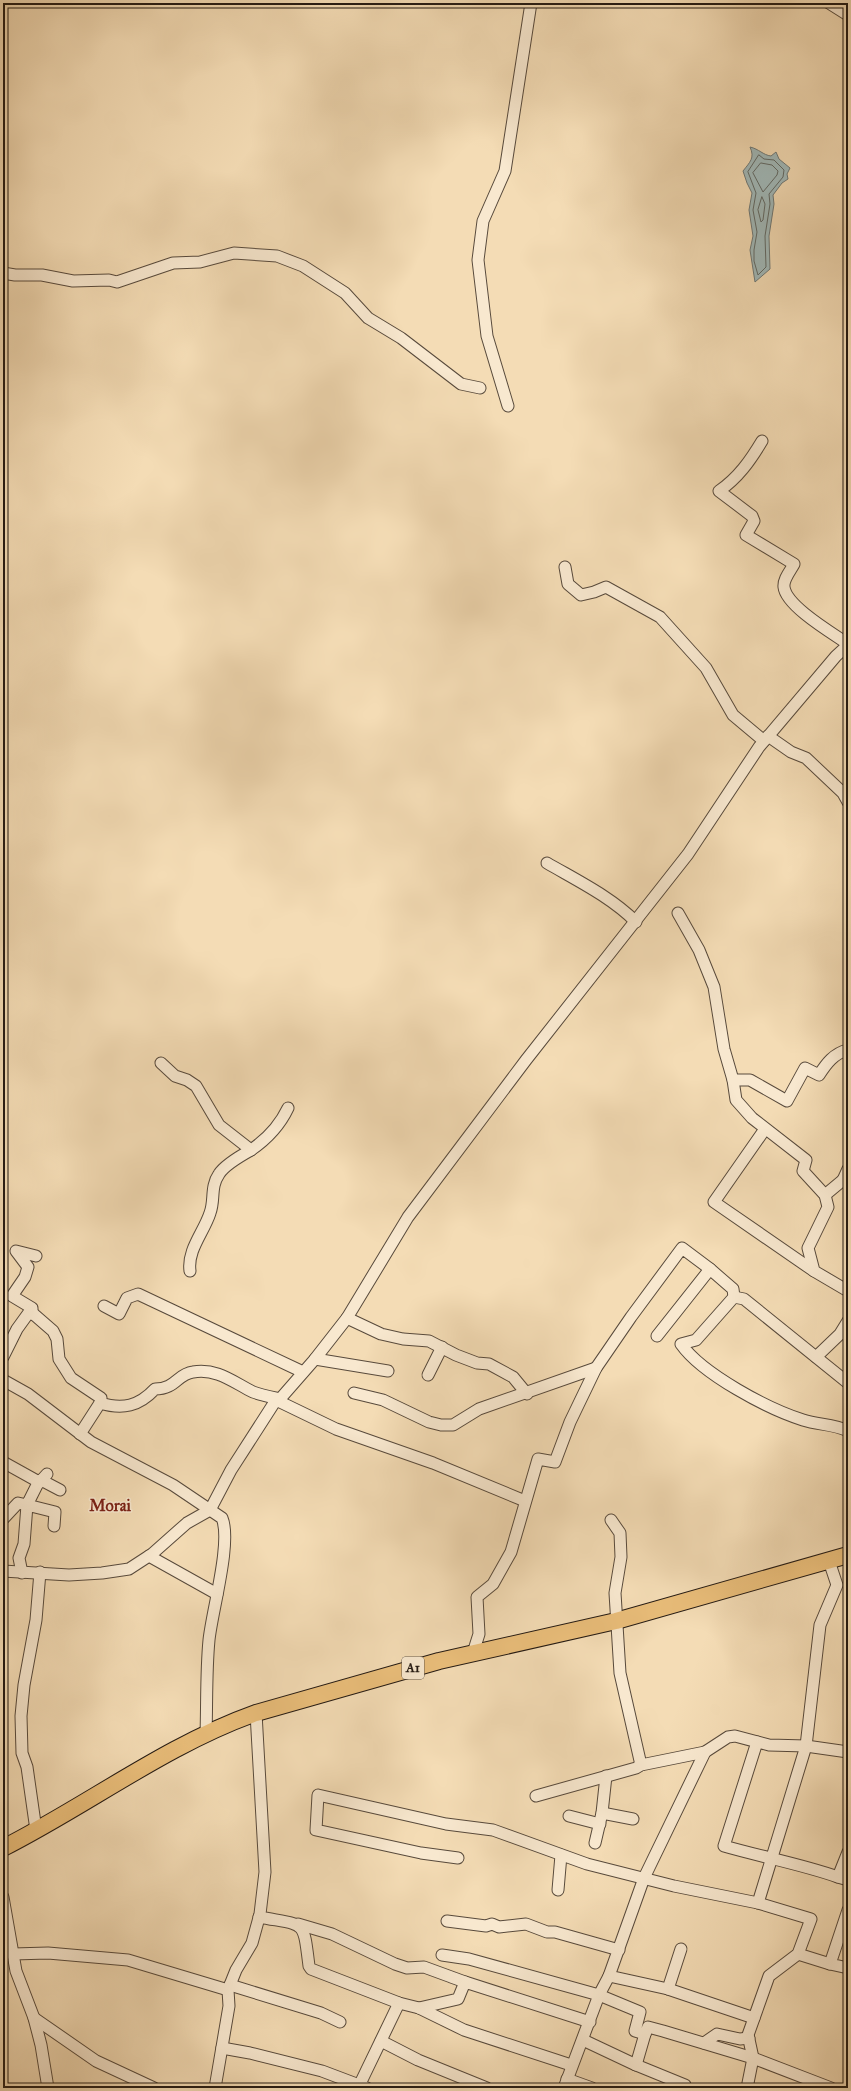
<svg xmlns="http://www.w3.org/2000/svg" width="851" height="2091" viewBox="0 0 851 2091" font-family="'IM FELL Great Primer',serif">
<rect width="100%" height="100%" fill="#f4dcb5"/>
<filter id="stains"><feTurbulence type="fractalNoise" baseFrequency=".005" numOctaves="4"/><feColorMatrix values="0 0 0 0 .2 0 0 0 0 .09 0 0 0 0 .02 0 0 0 .5 -.17"/></filter>
<radialGradient id="worn" r=".72"><stop offset=".6" stop-color="#630" stop-opacity="0"/><stop offset="1" stop-color="#630" stop-opacity=".3"/></radialGradient>
<path fill="#a1b9b9" stroke="#6f7977" d="M 750,147 C 759,149 763,155 771,156 L 776,152 L 779,159 L 790,168 L 787,174 L 788,179 L 782,183 L 773,195 L 774,204 L 769,236 L 770,269 L 755,282 L 750,250 L 753,236 L 749,210 L 752,193 L 747,183 L 743,171 C 750,162 755,158 750,147 Z"/>
<g fill="none" stroke-linecap="round" stroke-linejoin="round">
<g stroke="#626a66" stroke-width="1">
<path d="M 759,155 L 764,159 L 774,160 L 784,170 L 783,177 L 769,194 L 770,204 L 765,236 L 766,267 L 758,275 L 754,261 L 754,250 L 757,232 L 753,210 L 756,193 L 748,172 Z"/>
<path d="M 761,163 L 772,165 L 778,171 L 777,175 L 763,192 L 753,173 Z"/>
<path d="M 762,197 L 765,204 L 763,220 L 761,222 L 758,210 Z"/>
</g>
<g stroke="#584a3c" stroke-width="13">
<g id="minor">
<path d="M 829,3 L 848,15"/>
<path d="M 3,273 L 15,275 L 42,275 L 73,281 L 109,280 L 117,282 L 173,263 L 200,262 L 234,253 L 277,256 L 303,266 L 345,293 L 368,318 L 401,338 L 461,384 L 480,388"/>
<path d="M 508,406 L 487,336 L 478,260 L 483,221 L 505,171 L 531,3"/>
<path d="M 762,441 C 750,461 738,478 719,491 L 752,516 L 754,521 L 746,535 L 794,564 C 791,570 783,579 784,587 C 786,606 832,633 848,644"/>
<path d="M 565,567 L 568,584 L 581,595 L 594,592 L 606,587 L 660,617 L 706,668 L 733,715 L 764,741"/>
<path d="M 768,736 L 791,752 L 806,758 L 843,793 L 848,802"/>
<path d="M 547,863 C 578,881 611,897 636,922"/>
<path d="M 678,913 L 699,950 L 714,987 L 724,1049 L 733,1080 L 736,1100 L 752,1118 L 806,1160 L 803,1171 L 825,1195 L 828,1207 L 808,1248 L 814,1271 L 848,1291"/>
<path d="M 161,1063 L 175,1076 L 187,1080 L 196,1086 L 219,1125 L 251,1150 C 267,1139 280,1125 288,1108"/>
<path d="M 733,1080 L 750,1080 L 787,1101 L 805,1068 L 819,1075 C 826,1064 834,1053 848,1050"/>
<path d="M 765,1129 L 714,1202 L 814,1271"/>
<path d="M 843,1180 L 848,1169"/>
<path d="M 825,1195 L 843,1180 L 848,1182"/>
<path d="M 190,1271 C 187,1250 204,1232 210,1213 C 215,1200 210,1187 219,1174 C 224,1166 242,1155 251,1150"/>
<path d="M 104,1306 L 119,1314 L 127,1298 L 138,1294 L 303,1372"/>
<path d="M 31,1312 L 32,1314 L 32,1308 L 12,1296 L 25,1277 L 28,1267 L 16,1251 L 36,1256"/>
<path d="M 347,1318 L 381,1334 L 403,1339 L 429,1341 L 456,1355 L 477,1363 L 489,1364 L 513,1377 L 527,1394"/>
<path d="M 657,1336 L 710,1269 L 733,1289 L 734,1297"/>
<path d="M 3,1357 L 17,1329 L 30,1311 L 53,1331 L 57,1339 L 59,1359 L 71,1378 L 101,1398 L 100,1403 L 80,1434"/>
<path d="M 816,1357 L 840,1334 L 848,1321"/>
<path d="M 315,1359 L 388,1371"/>
<path d="M 428,1375 L 442,1347"/>
<path d="M 3,1380 L 28,1394 L 91,1442 L 173,1485 L 222,1518 C 232,1542 212,1611 209,1640 C 206,1671 207,1704 206,1735"/>
<path d="M 848,1383 L 744,1299 L 734,1297 L 696,1340 L 681,1344 C 702,1374 768,1409 803,1420 C 818,1425 834,1424 848,1431"/>
<path d="M 354,1393 L 383,1400 L 429,1422 L 441,1425 L 453,1425 L 479,1409 L 596,1368"/>
<path d="M 276,1400 L 336,1429 L 433,1463 L 525,1501"/>
<path d="M 100,1403 C 123,1410 139,1406 155,1389 C 176,1389 177,1374 193,1372 C 217,1368 233,1382 253,1392 C 261,1395 271,1397 280,1399"/>
<path d="M 3,1462 L 39,1482"/>
<path d="M 41,1480 L 60,1490"/>
<path d="M 3,1519 L 18,1503 L 27,1505 L 37,1485 L 47,1474"/>
<path d="M 611,1520 L 620,1533 L 621,1557 L 615,1593 L 620,1673 L 641,1765"/>
<path d="M 149,1556 L 217,1594"/>
<path d="M 3,1571 L 69,1575 L 102,1573 L 129,1569 L 152,1554 L 187,1523 L 210,1510 L 231,1470 L 276,1400 L 280,1399 L 315,1359 L 347,1318 L 408,1217 L 526,1060 L 688,854 L 759,747 L 836,656 L 848,645"/>
<path d="M 22,1573 L 19,1558 L 24,1544 L 27,1505 L 55,1512 L 54,1526"/>
<path d="M 473,1653 L 479,1634 L 477,1597 L 493,1584 L 511,1552 L 538,1459 L 555,1462 L 570,1422 L 596,1368 L 631,1317 L 682,1248 L 710,1269"/>
<path d="M 757,1742 L 724,1846 C 762,1857 801,1864 838,1877"/>
<path d="M 536,1796 L 636,1768 L 641,1765 L 705,1752 L 728,1737 L 735,1736 L 769,1745 L 806,1746 L 848,1752"/>
<path d="M 602,1813 L 633,1819"/>
<path d="M 569,1816 L 600,1824"/>
<path d="M 36,1830 L 27,1767 L 22,1753 L 21,1716 L 24,1685 L 36,1620 L 40,1572"/>
<path d="M 595,1843 L 602,1813 L 606,1776"/>
<path d="M 848,1852 L 838,1877 L 848,1880"/>
<path d="M 458,1858 L 421,1853 L 316,1830 L 318,1795 L 446,1824 L 493,1830 L 587,1864 L 674,1886 L 758,1903 L 811,1919 L 798,1954 L 769,1976 L 748,2035 L 753,2058 L 747,2088"/>
<path d="M 558,1890 L 561,1855"/>
<path d="M 3,1897 L 16,1971 L 34,2018 L 41,2045 L 48,2088"/>
<path d="M 758,1903 L 806,1746 L 820,1625 L 837,1585 L 829,1561"/>
<path d="M 848,1910 L 830,1964 L 848,1968"/>
<path d="M 259,1917 C 306,1926 303,1918 309,1966 L 311,1969 L 399,2003 L 419,2008 L 464,2030 L 571,2065"/>
<path d="M 447,1921 L 486,1926 L 492,1924 L 499,1927 L 526,1924 L 547,1932 L 555,1932 L 619,1950"/>
<path d="M 298,1924 L 332,1934 L 395,1964 L 407,1968 L 424,1967 L 465,1982 L 451,1977"/>
<path d="M 13,1954 L 48,1953 L 128,1960 L 228,1990"/>
<path d="M 798,1954 L 830,1964"/>
<path d="M 442,1955 L 469,1959 L 599,1995 L 640,2012 L 635,2031 L 645,2034 L 648,2027 L 663,2031 L 753,2058 L 831,2088"/>
<path d="M 609,1976 L 668,1989 L 754,2018"/>
<path d="M 230,1985 L 321,2013 L 340,2022"/>
<path d="M 668,1989 L 681,1949"/>
<path d="M 419,2008 L 458,1999 L 465,1982 L 590,2022"/>
<path d="M 34,2018 L 96,2061 L 154,2088"/>
<path d="M 583,2040 L 636,2065 L 685,2085 L 685,2088"/>
<path d="M 381,2041 L 418,2060 L 487,2088"/>
<path d="M 704,2043 L 717,2034 L 740,2039 L 749,2038"/>
<path d="M 222,2048 L 250,2053 L 322,2071 L 367,2088"/>
<path d="M 636,2065 L 645,2034"/>
<path d="M 567,2079 L 592,2088"/>
<path d="M 215,2088 L 229,2006 L 228,1990 L 236,1970 L 252,1943 L 260,1914 L 265,1872 L 256,1713"/>
<path d="M 358,2088 L 399,2003"/>
<path d="M 564,2088 L 599,1995 L 609,1976 L 644,1878 L 705,1752"/>
</g>
</g>
<g stroke="#241a13" stroke-width="18">
<path id="highway" d="M 3,1848 C 88,1805 166,1745 256,1713 L 439,1661 L 616,1621 L 848,1555"/>
</g>
<use href="#minor" stroke="#f8e8cf" stroke-width="11"/>
<use href="#highway" stroke="#eabe7a" stroke-width="16"/>
</g>
<g text-anchor="middle" dominant-baseline="central" stroke-width="3" stroke-linejoin="round" paint-order="stroke">
<rect fill="#f8e8cf" stroke="#64584b" stroke-width="1" x="402" y="1657" width="22" height="22" rx="3"/>
<g font-size="13" font-weight="bold" fill="#241a13">
<text x="413" y="1668">A1</text>
</g>
<g font-size="16" font-weight="bold" fill="#7a1f14" stroke="#f8e8cf">
<text x="110" y="1505">Morai</text>
</g>
</g>
<rect width="851" height="2091" fill="none" stroke="#f4dcb5" stroke-width="16"/>
<rect x="4" y="4" width="843" height="2083" fill="none" stroke="#241a13" stroke-width="2"/>
<rect x="8" y="8" width="835" height="2075" fill="none" stroke="#241a13"/>
<rect width="100%" height="100%" filter="url(#stains)"/>
<rect width="100%" height="100%" fill="url(#worn)"/>
</svg>
